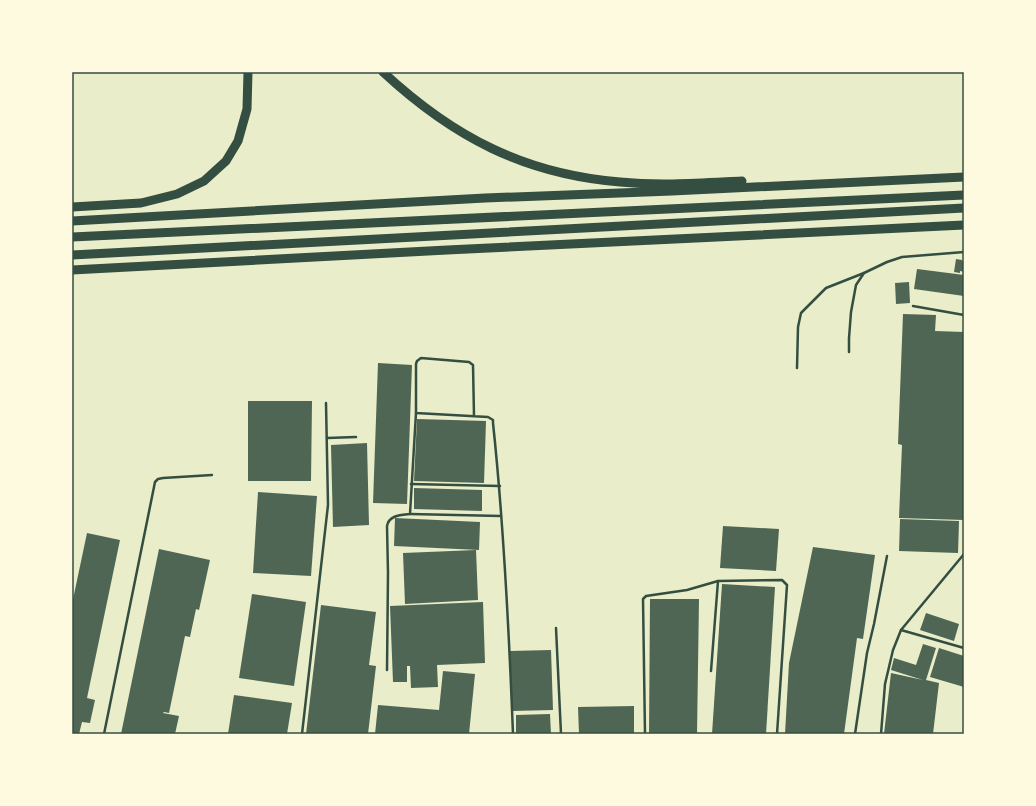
<svg xmlns="http://www.w3.org/2000/svg" width="1036" height="806" viewBox="0 0 1036 806" font-family="Karla,sans-serif">
<rect width="100%" height="100%" fill="#e9edc9"/>
<g fill="#4f6655">
<path d="M 956,259 L 962,260 L 962,261 L 964,262 L 964,272 L 960,271 L 960,273 L 954,272 Z"/>
<path d="M 917,269 L 964,275 L 964,296 L 914,289 Z"/>
<path d="M 909,282 L 910,303 L 896,304 L 895,283 Z"/>
<path d="M 903,314 L 936,315 L 935,331 L 964,332 L 964,520 L 899,518 L 902,445 L 898,444 Z"/>
<path d="M 378,363 L 412,365 L 407,504 L 373,503 Z"/>
<path d="M 248,401 L 312,401 L 311,481 L 248,481 Z"/>
<path d="M 417,419 L 486,421 L 484,483 L 414,481 Z"/>
<path d="M 367,443 L 369,525 L 333,527 L 331,445 Z"/>
<path d="M 414,488 L 482,490 L 482,511 L 414,509 Z"/>
<path d="M 258,492 L 317,496 L 311,576 L 253,573 Z"/>
<path d="M 395,518 L 480,522 L 479,550 L 394,546 Z"/>
<path d="M 900,519 L 959,521 L 958,553 L 899,551 Z"/>
<path d="M 723,526 L 779,529 L 776,571 L 720,568 Z"/>
<path d="M 87,533 L 120,540 L 87,698 L 95,700 L 90,723 L 82,722 L 79,734 L 72,734 L 72,604 Z"/>
<path d="M 813,547 L 875,555 L 863,639 L 857,638 L 844,734 L 785,734 L 789,663 Z"/>
<path d="M 159,549 L 210,560 L 199,610 L 196,609 L 190,637 L 185,636 L 169,713 L 164,712 L 163,713 L 179,716 L 175,734 L 121,734 Z"/>
<path d="M 476,550 L 478,600 L 405,604 L 403,553 Z"/>
<path d="M 722,584 L 775,587 L 766,734 L 712,734 Z"/>
<path d="M 252,594 L 306,602 L 294,686 L 239,678 Z"/>
<path d="M 650,599 L 699,599 L 697,734 L 649,734 Z"/>
<path d="M 483,602 L 485,663 L 437,665 L 438,687 L 411,688 L 410,666 L 407,666 L 407,682 L 393,682 L 390,606 Z"/>
<path d="M 321,605 L 376,612 L 369,665 L 376,666 L 368,734 L 306,734 Z"/>
<path d="M 926,613 L 959,624 L 954,641 L 920,630 Z"/>
<path d="M 923,644 L 936,648 L 926,680 L 939,683 L 933,734 L 884,734 L 891,673 L 923,680 L 891,670 L 894,658 L 916,665 Z"/>
<path d="M 939,648 L 964,656 L 964,687 L 930,677 Z"/>
<path d="M 551,650 L 553,710 L 512,711 L 510,651 Z"/>
<path d="M 443,671 L 475,674 L 469,734 L 375,734 L 378,705 L 439,710 Z"/>
<path d="M 234,695 L 292,703 L 287,734 L 228,734 Z"/>
<path d="M 634,706 L 634,734 L 579,734 L 578,707 Z"/>
<path d="M 550,714 L 551,734 L 516,734 L 516,715 Z"/>
</g>
<g fill="none" stroke-linecap="round" stroke-linejoin="round">
<g stroke="#344e41" stroke-width="2.5">
<path d="M 913,306 L 964,315"/>
<path d="M 849,352 L 849,338 L 851,312 L 856,285 L 864,273 L 887,262 L 902,257 L 964,252"/>
<path d="M 797,368 L 798,327 L 801,313 L 826,288 L 864,273"/>
<path d="M 474,416 L 473,365 L 469,362 L 421,358 L 417,361 L 416,364 L 416,413 L 488,417 L 493,420 L 493,423 C 504,526 509,630 513,734"/>
<path d="M 327,438 L 356,437"/>
<path d="M 411,484 L 500,486"/>
<path d="M 410,514 L 501,516"/>
<path d="M 556,628 L 561,734"/>
<path d="M 901,630 L 964,648"/>
<path d="M 387,670 L 388,573 L 387,526 C 389,515 401,515 410,514 L 416,413"/>
<path d="M 711,671 L 718,581"/>
<path d="M 104,734 L 155,482 L 158,479 L 163,478 L 212,475"/>
<path d="M 302,734 L 328,505 L 326,403"/>
<path d="M 645,734 L 643,599 L 646,596 L 687,590 L 718,581 L 782,580 L 787,585 L 777,734"/>
<path d="M 855,734 L 867,653 L 874,624 L 887,556"/>
<path d="M 881,734 L 885,684 L 893,650 L 901,630 L 964,554"/>
</g>
<g stroke="#344e41" stroke-width="9">
<path d="M 383,72 C 453,137 524,174 620,182 C 661,186 701,183 742,181"/>
<path d="M 72,207 L 141,203 L 177,194 L 204,181 L 226,161 L 238,141 L 247,109 L 248,72"/>
<path d="M 72,221 L 485,198 L 672,191 L 964,177"/>
<path d="M 72,237 L 964,195"/>
<path d="M 72,255 L 964,208"/>
<path d="M 72,270 L 447,250 L 964,225"/>
</g>
</g>
<rect width="1036" height="806" fill="none" stroke="#fefae0" stroke-width="146"/>
<rect x="73" y="73" width="890" height="660" fill="none" stroke="#344e41" stroke-width="1.5"/>
</svg>
